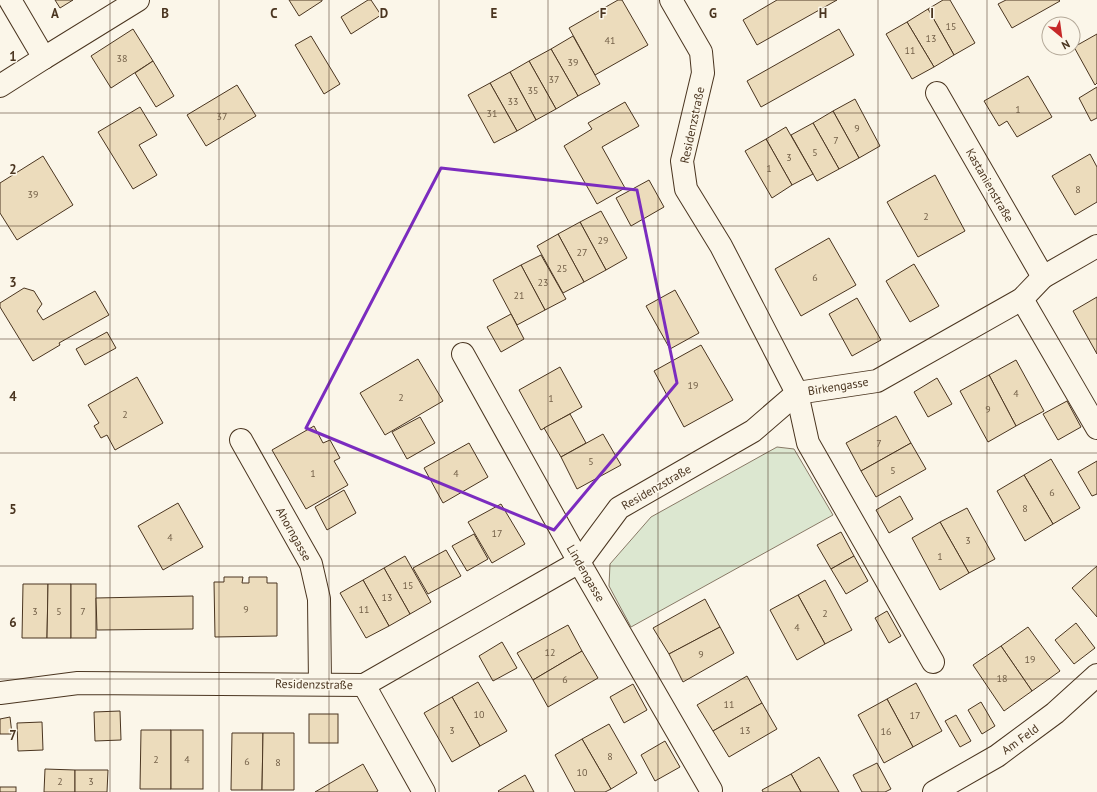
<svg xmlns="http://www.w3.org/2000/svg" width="1097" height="792" viewBox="0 0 1097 792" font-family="'PT Sans',sans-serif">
<rect width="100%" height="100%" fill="#fbf6e9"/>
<path fill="#dce7d0" stroke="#887966" d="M 777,447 L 794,449 L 833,515 L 631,627 L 609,586 L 610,564 L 651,517 Z"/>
<g fill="#ecdcbc" stroke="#4a3520">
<path d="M 55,0 L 73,0 L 60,8 Z"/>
<path d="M 289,0 L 322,0 L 322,1 L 299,16 Z"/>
<path d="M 368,0 L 371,0 L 381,15 L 351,34 L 341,17 Z"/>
<path d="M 618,0 L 622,0 L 648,45 L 595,75 L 569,28 Z"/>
<path d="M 777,0 L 837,0 L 757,45 L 743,20 Z"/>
<path d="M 943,0 L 950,0 L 975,43 L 954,55 L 928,9 Z"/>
<path d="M 1006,0 L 1059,0 L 1060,1 L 1012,28 L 998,4 Z"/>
<path d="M 928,9 L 954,55 L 934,67 L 907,22 Z"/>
<path d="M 907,22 L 934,67 L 912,79 L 886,34 Z"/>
<path d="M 133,29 L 153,61 L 111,88 L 91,56 Z"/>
<path d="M 839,29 L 854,55 L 761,107 L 747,81 Z"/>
<path d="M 1097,34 L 1097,83 L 1095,85 L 1074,47 Z"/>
<path d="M 311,36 L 340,84 L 324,94 L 295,45 Z"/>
<path d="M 573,36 L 600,84 L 578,96 L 551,49 Z"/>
<path d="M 551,49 L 578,96 L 556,109 L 529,61 Z"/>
<path d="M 153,61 L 174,96 L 156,107 L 135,73 Z"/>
<path d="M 529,61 L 556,109 L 536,120 L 510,72 Z"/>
<path d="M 510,72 L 536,120 L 517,131 L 490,83 Z"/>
<path d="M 1028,76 L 1052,117 L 1017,137 L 1007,121 L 999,126 L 984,101 Z"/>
<path d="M 490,83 L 517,131 L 494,143 L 468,95 Z"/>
<path d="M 237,85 L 256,116 L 206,146 L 187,115 Z"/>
<path d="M 1097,87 L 1097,118 L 1091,121 L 1079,98 Z"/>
<path d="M 855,99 L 880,146 L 859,158 L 833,111 Z"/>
<path d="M 625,102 L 639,126 L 602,147 L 625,188 L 597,204 L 564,146 L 592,129 L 588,123 Z"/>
<path d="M 140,107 L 157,135 L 139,145 L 157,175 L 133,189 L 98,132 Z"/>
<path d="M 833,111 L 859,158 L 839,169 L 813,123 Z"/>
<path d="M 813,123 L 839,169 L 817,181 L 791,135 Z"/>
<path d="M 786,127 L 813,174 L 792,185 L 766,139 Z"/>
<path d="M 766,139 L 792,185 L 772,198 L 745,151 Z"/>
<path d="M 1090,154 L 1097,167 L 1097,202 L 1075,215 L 1052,176 Z"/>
<path d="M 43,156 L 73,205 L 17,240 L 0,213 L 0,183 Z"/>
<path d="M 935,175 L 965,231 L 918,257 L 887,202 Z"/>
<path d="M 649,180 L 664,207 L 631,226 L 616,198 Z"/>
<path d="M 601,211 L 627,258 L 606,270 L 580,222 Z"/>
<path d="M 580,222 L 606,270 L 584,282 L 558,234 Z"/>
<path d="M 558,234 L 584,282 L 563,293 L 537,246 Z"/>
<path d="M 829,238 L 856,285 L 801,316 L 775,269 Z"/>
<path d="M 541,255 L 566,299 L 545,310 L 521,265 Z"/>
<path d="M 914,264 L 939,306 L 910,322 L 886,281 Z"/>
<path d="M 521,265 L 545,310 L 517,325 L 493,280 Z"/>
<path d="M 24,288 L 34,291 L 42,304 L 37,311 L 43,320 L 95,291 L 109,315 L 59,343 L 60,345 L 33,361 L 0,307 L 0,303 Z"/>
<path d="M 675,290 L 699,333 L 670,349 L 646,306 Z"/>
<path d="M 1097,297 L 1097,354 L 1073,311 Z"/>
<path d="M 857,298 L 881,340 L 852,356 L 829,314 Z"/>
<path d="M 511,314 L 524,339 L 501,352 L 487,327 Z"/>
<path d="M 107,332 L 116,348 L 85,365 L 76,349 Z"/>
<path d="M 701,345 L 733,400 L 684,427 L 654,371 Z"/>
<path d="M 418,359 L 443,401 L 385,435 L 360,393 Z"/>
<path d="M 1016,360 L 1044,411 L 1016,426 L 989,375 Z"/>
<path d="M 560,367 L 582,407 L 541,430 L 519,390 Z"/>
<path d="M 989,375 L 1016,426 L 988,442 L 960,391 Z"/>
<path d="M 137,377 L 163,423 L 115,450 L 107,435 L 101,438 L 94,426 L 99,423 L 88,405 Z"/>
<path d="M 937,378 L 952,404 L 928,417 L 914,392 Z"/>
<path d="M 1067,401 L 1081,427 L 1058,440 L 1043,414 Z"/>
<path d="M 570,414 L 586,443 L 561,457 L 544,428 Z"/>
<path d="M 896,416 L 911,443 L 861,471 L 846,443 Z"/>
<path d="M 420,417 L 435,443 L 407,459 L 392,432 Z"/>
<path d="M 314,426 L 323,443 L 330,440 L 340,458 L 334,461 L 348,485 L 306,509 L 272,450 Z"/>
<path d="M 603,434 L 621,465 L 577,489 L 561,457 Z"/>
<path d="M 469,443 L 488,477 L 443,503 L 424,468 Z"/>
<path d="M 911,443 L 926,469 L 876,497 L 861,471 Z"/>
<path d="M 1051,459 L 1080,508 L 1053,524 L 1024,475 Z"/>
<path d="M 1097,461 L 1097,494 L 1092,496 L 1078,472 Z"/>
<path d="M 1024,475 L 1053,524 L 1025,541 L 997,491 Z"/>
<path d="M 344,490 L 356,513 L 327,530 L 315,507 Z"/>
<path d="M 900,496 L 913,519 L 889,533 L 876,510 Z"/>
<path d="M 178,503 L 203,547 L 163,570 L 138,526 Z"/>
<path d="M 501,504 L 525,544 L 492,563 L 468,522 Z"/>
<path d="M 967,508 L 995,559 L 969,573 L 940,522 Z"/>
<path d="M 940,522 L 969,573 L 940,590 L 912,538 Z"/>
<path d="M 841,532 L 854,556 L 831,569 L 817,545 Z"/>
<path d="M 474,534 L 488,559 L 467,571 L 452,546 Z"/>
<path d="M 446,550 L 461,576 L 428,594 L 413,568 Z"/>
<path d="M 405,556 L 431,602 L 410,614 L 384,568 Z"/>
<path d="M 854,556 L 868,581 L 846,594 L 831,569 Z"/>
<path d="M 1097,566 L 1097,617 L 1072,588 Z"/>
<path d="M 384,568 L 410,614 L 389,626 L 363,580 Z"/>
<path d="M 224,577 L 243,577 L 242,583 L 249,583 L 249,577 L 267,577 L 267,583 L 277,583 L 277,636 L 215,637 L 214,582 L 224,582 Z"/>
<path d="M 363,580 L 389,626 L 366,638 L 340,593 Z"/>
<path d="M 825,580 L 852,630 L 825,644 L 798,595 Z"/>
<path d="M 23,584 L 48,584 L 47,638 L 22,638 Z"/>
<path d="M 48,584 L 71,584 L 71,638 L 47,638 Z"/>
<rect x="71" y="584" width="25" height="54"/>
<path d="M 798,595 L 825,644 L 797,660 L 770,610 Z"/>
<path d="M 193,596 L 193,629 L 97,630 L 96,598 Z"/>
<path d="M 705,599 L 720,627 L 669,654 L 653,628 Z"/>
<path d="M 887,611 L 901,636 L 889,643 L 875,618 Z"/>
<path d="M 1076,623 L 1095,648 L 1074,664 L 1055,640 Z"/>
<path d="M 568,625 L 582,651 L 533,680 L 517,653 Z"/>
<path d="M 720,627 L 734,653 L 683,682 L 669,654 Z"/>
<path d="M 1028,627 L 1060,671 L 1032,691 L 1001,646 Z"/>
<path d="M 502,642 L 517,668 L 493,681 L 479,656 Z"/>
<path d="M 1001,646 L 1032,691 L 1004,711 L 973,665 Z"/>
<path d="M 582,651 L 598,678 L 548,707 L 533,680 Z"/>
<path d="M 747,676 L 762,703 L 713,731 L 697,705 Z"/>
<path d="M 478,682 L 507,731 L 480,746 L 452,697 Z"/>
<path d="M 916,683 L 942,731 L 913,747 L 887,699 Z"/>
<path d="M 633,684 L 647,710 L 624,723 L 610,697 Z"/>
<path d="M 452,697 L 480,746 L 452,762 L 424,713 Z"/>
<path d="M 887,699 L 913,747 L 884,763 L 858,715 Z"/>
<path d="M 981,702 L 995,726 L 982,734 L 968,710 Z"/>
<path d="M 762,703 L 777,729 L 729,757 L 713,731 Z"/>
<path d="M 120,711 L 121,740 L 95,741 L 94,712 Z"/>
<rect x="309" y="714" width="29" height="29"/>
<path d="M 956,715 L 971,741 L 960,747 L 945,721 Z"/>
<path d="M 10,717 L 12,734 L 0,734 L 0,719 Z"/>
<path d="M 42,722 L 43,750 L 18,751 L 17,723 Z"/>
<path d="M 609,724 L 637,773 L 611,789 L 582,739 Z"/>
<path d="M 141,730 L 171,730 L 171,789 L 140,789 Z"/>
<rect x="171" y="730" width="32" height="59"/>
<path d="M 232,733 L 263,733 L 262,790 L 231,790 Z"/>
<path d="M 263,733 L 294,733 L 294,790 L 262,790 Z"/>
<path d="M 582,739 L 611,789 L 605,792 L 575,792 L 555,755 Z"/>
<path d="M 665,741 L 680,767 L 655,781 L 641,755 Z"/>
<path d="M 819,757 L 839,792 L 801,792 L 791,774 Z"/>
<path d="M 877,763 L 891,789 L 885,792 L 862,792 L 853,775 Z"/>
<path d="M 363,764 L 378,791 L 376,792 L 315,792 Z"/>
<path d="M 45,769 L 75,770 L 75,792 L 44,792 Z"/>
<path d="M 75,770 L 108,770 L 107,792 L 75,792 Z"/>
<path d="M 791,774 L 801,792 L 763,792 L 762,790 Z"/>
<path d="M 525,775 L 534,792 L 499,792 L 498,791 Z"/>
<rect x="0" y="787" width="16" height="5"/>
</g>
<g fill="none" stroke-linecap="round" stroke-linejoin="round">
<g stroke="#4a3520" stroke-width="24">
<g id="street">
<path d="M 671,0 L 701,52 L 703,73 L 682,161 L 686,189 L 721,246 L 797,393 L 808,443 L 933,662"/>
<path d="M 44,58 L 138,0"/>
<path d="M 937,93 L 1043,277"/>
<path d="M 1022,299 L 1097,428"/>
<path d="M 463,354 L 579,562 L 711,790"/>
<path d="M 797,393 L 877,381 L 1022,299 L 1043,277 L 1097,246"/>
<path d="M 241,440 L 311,564 L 319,599 L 320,684"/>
<path d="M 364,685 L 424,792"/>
<path d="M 0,693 L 78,683 L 364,685 L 579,562 L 619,508 L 753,431 L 797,393"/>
<path d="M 934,792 L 997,756 L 1055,713 L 1097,675"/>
</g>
</g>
<g stroke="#4a3520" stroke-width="24">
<path id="secondary" d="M 0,86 L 44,58 L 10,0"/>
</g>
<use href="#street" stroke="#fbf6e9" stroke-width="22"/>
<use href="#secondary" stroke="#fbf6e9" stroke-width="22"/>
</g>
<path fill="none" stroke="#7b2cbf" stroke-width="3" stroke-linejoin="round" d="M 441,168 L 637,190 L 677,383 L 554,530 L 306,428 Z"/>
<path fill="none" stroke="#4a3520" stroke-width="1" stroke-opacity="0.55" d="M 110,0 L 110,792M 219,0 L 219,792M 329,0 L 329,792M 439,0 L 439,792M 548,0 L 548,792M 658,0 L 658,792M 768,0 L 768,792M 878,0 L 878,792M 987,0 L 987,792M 0,113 L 1097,113M 0,226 L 1097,226M 0,339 L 1097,339M 0,453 L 1097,453M 0,566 L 1097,566M 0,679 L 1097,679"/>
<g text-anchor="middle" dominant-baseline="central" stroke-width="3" stroke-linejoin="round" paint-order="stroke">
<g font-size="10" fill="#725f47">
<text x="951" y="26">15</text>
<text x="931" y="38">13</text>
<text x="610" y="40">41</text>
<text x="910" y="50">11</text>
<text x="122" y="58">38</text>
<text x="573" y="62">39</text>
<text x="554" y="79">37</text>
<text x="533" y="90">35</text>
<text x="513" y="101">33</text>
<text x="1018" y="109">1</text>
<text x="492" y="113">31</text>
<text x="222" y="116">37</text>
<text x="857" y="128">9</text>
<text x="836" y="140">7</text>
<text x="815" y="152">5</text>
<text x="789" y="157">3</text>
<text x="769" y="168">1</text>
<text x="1078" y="189">8</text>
<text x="33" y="194">39</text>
<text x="926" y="216">2</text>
<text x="603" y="240">29</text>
<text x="582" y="252">27</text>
<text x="562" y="268">25</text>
<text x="815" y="277">6</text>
<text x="543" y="282">23</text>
<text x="519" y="295">21</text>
<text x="693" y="385">19</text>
<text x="1016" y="393">4</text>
<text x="401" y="397">2</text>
<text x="551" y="398">1</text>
<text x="988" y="409">9</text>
<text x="125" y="414">2</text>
<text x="879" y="443">7</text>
<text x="591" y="461">5</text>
<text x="893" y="470">5</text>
<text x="313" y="473">1</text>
<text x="456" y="473">4</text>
<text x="1052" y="492">6</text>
<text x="1025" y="508">8</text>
<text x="497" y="533">17</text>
<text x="170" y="537">4</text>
<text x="968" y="540">3</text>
<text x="940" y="556">1</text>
<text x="408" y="585">15</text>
<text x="387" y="597">13</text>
<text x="246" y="609">9</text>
<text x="364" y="609">11</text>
<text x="35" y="611">3</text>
<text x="59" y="611">5</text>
<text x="83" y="611">7</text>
<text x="825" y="613">2</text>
<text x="797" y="627">4</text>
<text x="550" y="652">12</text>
<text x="701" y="654">9</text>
<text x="1030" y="659">19</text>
<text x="1002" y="678">18</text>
<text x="565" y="679">6</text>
<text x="729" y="704">11</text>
<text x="479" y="714">10</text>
<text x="915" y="715">17</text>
<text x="452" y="730">3</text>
<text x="745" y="730">13</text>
<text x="886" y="731">16</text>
<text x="610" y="756">8</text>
<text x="156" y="759">2</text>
<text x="187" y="759">4</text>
<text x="247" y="761">6</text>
<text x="278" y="762">8</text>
<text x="582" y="772">10</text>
<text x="60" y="781">2</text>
<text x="91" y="781">3</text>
</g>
<g font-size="12" fill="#4a3520" stroke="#fbf6e9">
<text transform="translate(692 125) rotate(-78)">Residenzstraße</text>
<text transform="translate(990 185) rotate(60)">Kastanienstraße</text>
<text transform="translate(838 386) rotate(-9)">Birkengasse</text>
<text transform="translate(656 487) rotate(-30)">Residenzstraße</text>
<text transform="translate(294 534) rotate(61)">Ahorngasse</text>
<text transform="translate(586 573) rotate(60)">Lindengasse</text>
<text transform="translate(314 684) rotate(1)">Residenzstraße</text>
<text transform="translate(1020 739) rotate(-36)">Am Feld</text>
</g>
</g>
<g font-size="13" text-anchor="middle" font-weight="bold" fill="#4a3520" stroke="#fbf6e9" stroke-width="3" stroke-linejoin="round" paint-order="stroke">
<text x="55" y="18">A</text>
<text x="165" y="18">B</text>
<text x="274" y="18">C</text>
<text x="384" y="18">D</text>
<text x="494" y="18">E</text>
<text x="603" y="18">F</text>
<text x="713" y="18">G</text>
<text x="823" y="18">H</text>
<text x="932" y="18">I</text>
<text x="13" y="61">1</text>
<text x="13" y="174">2</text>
<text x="13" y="287">3</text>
<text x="13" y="401">4</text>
<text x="13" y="514">5</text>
<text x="13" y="627">6</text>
<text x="13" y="740">7</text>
</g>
<g transform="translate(1061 36) rotate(151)"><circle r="19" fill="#fbf6e9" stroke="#b4a999"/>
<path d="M0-3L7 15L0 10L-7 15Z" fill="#c62828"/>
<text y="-6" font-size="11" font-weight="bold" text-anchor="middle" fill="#4a3520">N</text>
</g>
</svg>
